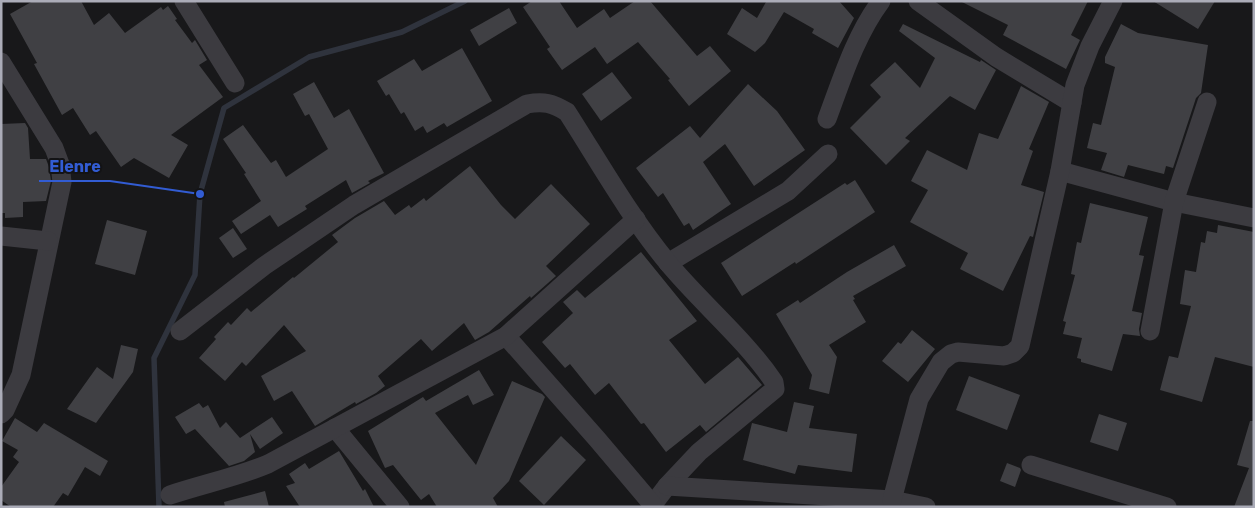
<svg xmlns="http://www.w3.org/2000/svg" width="1255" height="508" viewBox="0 0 1255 508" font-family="Rubik,sans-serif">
<rect width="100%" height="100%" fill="#18181a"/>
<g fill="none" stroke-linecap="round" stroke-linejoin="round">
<path stroke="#2f333d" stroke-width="5.5" d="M 159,507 L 154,358 L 195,275 L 200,194 L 224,108 L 309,57 L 402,32 L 465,1"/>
</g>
<g fill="#404044">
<path d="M 33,1 L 81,1 L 94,25 L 109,13 L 125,33 L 161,7 L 163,10 L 168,6 L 177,19 L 175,20 L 192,43 L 195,40 L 207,60 L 199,65 L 223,97 L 171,135 L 188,145 L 169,178 L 134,158 L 121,167 L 96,131 L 90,135 L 73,108 L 62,115 L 34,64 L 37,63 L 10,14 Z"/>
<path d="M 532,1 L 559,1 L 577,28 L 604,9 L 610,18 L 635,1 L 650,1 L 697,56 L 710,46 L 731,71 L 689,106 L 668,80 L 670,79 L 638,42 L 607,64 L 595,47 L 562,70 L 547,49 L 550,47 L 523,7 Z"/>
<path d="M 764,1 L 839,1 L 854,18 L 838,48 L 812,33 L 814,29 L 784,12 L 765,43 L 755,52 L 727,34 L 742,8 L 757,18 L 766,2 Z"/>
<path d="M 960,1 L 1088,1 L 1071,35 L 1080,40 L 1066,69 L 1003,35 L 1008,25 Z"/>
<path d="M 1153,1 L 1215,1 L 1198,29 Z"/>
<path d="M 509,8 L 517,23 L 479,46 L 470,30 Z"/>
<path d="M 903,24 L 980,62 L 981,60 L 996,70 L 975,110 L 950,96 L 905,138 L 910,141 L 886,165 L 850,128 L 881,97 L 870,85 L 895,62 L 920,88 L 935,58 L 899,31 Z"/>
<path d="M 1121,24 L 1138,33 L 1208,45 L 1201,93 L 1196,98 L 1173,168 L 1166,166 L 1164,174 L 1128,165 L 1124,177 L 1101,170 L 1107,153 L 1087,148 L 1093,123 L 1101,125 L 1115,67 L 1105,63 L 1105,57 Z"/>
<path d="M 462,48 L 492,101 L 447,127 L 444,123 L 427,133 L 423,126 L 415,131 L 404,112 L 401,114 L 389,94 L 386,96 L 377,81 L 414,59 L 422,71 Z"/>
<path d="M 612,72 L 632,98 L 601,121 L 582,94 Z"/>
<path d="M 314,82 L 334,118 L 349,109 L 384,173 L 368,181 L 370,183 L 352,193 L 346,180 L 305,206 L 307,209 L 278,227 L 270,215 L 241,234 L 232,221 L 261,201 L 244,174 L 246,173 L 223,139 L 243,125 L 271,163 L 276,160 L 286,177 L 328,149 L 309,114 L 305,116 L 293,94 Z"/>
<path d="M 748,84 L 777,111 L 805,150 L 754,186 L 725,144 L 703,162 L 731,204 L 693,230 L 689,223 L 684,226 L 663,193 L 658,197 L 636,168 L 690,126 L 700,138 Z"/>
<path d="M 1021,86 L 1049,102 L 1029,149 L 1033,151 L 1021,185 L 1044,192 L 1033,237 L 1030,236 L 1003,291 L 960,269 L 968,253 L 910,222 L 928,190 L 911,181 L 927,150 L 967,170 L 979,133 L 998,139 Z"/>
<path d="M 25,123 L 28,128 L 30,159 L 46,159 L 49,167 L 51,181 L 46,201 L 23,202 L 23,217 L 5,218 L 5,213 L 1,213 L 1,124 Z"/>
<path d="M 470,166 L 501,205 L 515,219 L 551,184 L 590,224 L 546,266 L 556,276 L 531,298 L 530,296 L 489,332 L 475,340 L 464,323 L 432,351 L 421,339 L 378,376 L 385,386 L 376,393 L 356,404 L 355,402 L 315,426 L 292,391 L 274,401 L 261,376 L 306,351 L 284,325 L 246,366 L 242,362 L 225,381 L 199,358 L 216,339 L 214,337 L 228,322 L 231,325 L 247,308 L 251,312 L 293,277 L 294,278 L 338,242 L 332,235 L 355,218 L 384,201 L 395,215 L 409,205 L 411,208 L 424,198 L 426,201 Z"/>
<path d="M 855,180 L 875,212 L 796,264 L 795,262 L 742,296 L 721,263 L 845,183 L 847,185 Z"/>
<path d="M 1090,203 L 1148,217 L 1139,255 L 1144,256 L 1132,311 L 1142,313 L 1139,329 L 1140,336 L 1123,334 L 1112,371 L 1081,362 L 1081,359 L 1077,358 L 1082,338 L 1063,334 L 1066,322 L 1063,321 L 1075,275 L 1071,274 L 1077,242 L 1081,243 Z"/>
<path d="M 107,220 L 147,231 L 135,275 L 95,264 Z"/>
<path d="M 1218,225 L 1254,232 L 1254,367 L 1215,357 L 1202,402 L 1160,390 L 1169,356 L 1178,358 L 1191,306 L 1180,304 L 1185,270 L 1196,272 L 1201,242 L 1205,243 L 1207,231 L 1217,233 Z"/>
<path d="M 233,228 L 247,249 L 233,258 L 219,238 Z"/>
<path d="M 894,245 L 906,266 L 853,296 L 855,299 L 853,300 L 866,322 L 829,345 L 837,357 L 829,394 L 809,389 L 812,375 L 776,314 L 798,300 L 800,303 L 847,272 Z"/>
<path d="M 641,252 L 697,321 L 669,340 L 705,384 L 738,357 L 762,385 L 706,432 L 700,425 L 666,452 L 644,423 L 641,424 L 609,383 L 595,395 L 570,364 L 565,368 L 542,342 L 573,313 L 563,302 L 577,290 L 585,298 Z"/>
<path d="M 912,330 L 935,349 L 908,382 L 882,361 L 898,342 L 901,344 Z"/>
<path d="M 121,345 L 138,349 L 133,372 L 96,423 L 67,409 L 97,367 L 113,379 Z"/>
<path d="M 479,370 L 494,395 L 473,405 L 468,395 L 435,413 L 476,465 L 512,381 L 542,394 L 545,397 L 509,481 L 493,498 L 498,507 L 437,507 L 429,494 L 421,500 L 393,465 L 385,468 L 368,431 L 423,397 L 426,401 Z"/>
<path d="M 969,376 L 1020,395 L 1007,430 L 956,410 Z"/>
<path d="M 794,402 L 814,406 L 809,428 L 857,434 L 852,472 L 798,465 L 795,474 L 743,460 L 752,423 L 787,432 Z"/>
<path d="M 199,403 L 203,408 L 208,405 L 220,428 L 226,422 L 240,438 L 272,417 L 283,433 L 260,449 L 250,434 L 255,452 L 244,461 L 229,466 L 195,429 L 186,434 L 175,417 Z"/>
<path d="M 1099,414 L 1127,423 L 1118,451 L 1090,442 Z"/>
<path d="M 15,418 L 37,432 L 44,423 L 108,461 L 100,476 L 85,467 L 68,496 L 63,493 L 53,507 L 11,507 L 1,500 L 1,487 L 19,462 L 13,457 L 18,450 L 2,441 Z"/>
<path d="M 1250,421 L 1254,421 L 1254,507 L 1234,507 L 1249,468 L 1237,465 Z"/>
<path d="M 561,436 L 586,460 L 544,505 L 519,481 Z"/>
<path d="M 339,451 L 363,491 L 365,489 L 374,507 L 300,507 L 286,486 L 295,483 L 289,474 L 305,463 L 309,469 Z"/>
<path d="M 1007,463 L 1020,468 L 1021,470 L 1015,487 L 1000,481 Z"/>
<path d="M 265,491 L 269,507 L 225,507 L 224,502 Z"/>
</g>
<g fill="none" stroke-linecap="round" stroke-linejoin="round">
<g stroke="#3c3b40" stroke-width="19">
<path d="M 184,1 L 235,83"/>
<path d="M 918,1 L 996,57 L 1072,103"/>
<path d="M 1,62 L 54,148 L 60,164 L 62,182 L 21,375 L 5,410 L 1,414"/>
<path d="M 827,119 C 842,79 855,36 881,1"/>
<path d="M 1060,171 L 1174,202 L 1254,218"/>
<path d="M 1,236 L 48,241"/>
<path d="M 668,263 L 788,191 L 828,154"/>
<path d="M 180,331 L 264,266 L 354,205 L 527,104 C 544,101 552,103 567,112 C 599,162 630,217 668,263 C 702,304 744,338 774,382 L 775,389 L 699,452 L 667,486 L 651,507"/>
<path d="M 1150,331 L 1174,202 L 1207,102"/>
<path d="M 506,336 L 597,439 L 652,504"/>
<path d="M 335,428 L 400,507"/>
<path d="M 1031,465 L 1167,507"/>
<path d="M 667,486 L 892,500 L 926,507"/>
<path d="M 170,495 C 203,484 237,477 268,464 L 506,336 L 636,219"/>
<path d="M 892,500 L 919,399 L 941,362 L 951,354 L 958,352 L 1004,356 L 1013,353 L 1020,346 L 1060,171 L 1075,85 L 1090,46 L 1113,1"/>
</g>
</g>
<path fill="none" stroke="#325cd3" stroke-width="2" d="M200 194L110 181H39"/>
<circle fill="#325cd3" stroke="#131315" stroke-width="2" cx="200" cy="194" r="5"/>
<g font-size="16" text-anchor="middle" font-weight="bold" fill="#325cd3" stroke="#131315" stroke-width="4" stroke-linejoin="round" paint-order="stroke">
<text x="75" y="172">Elenre</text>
</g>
<rect width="1255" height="508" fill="none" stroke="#abacb8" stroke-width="5"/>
</svg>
